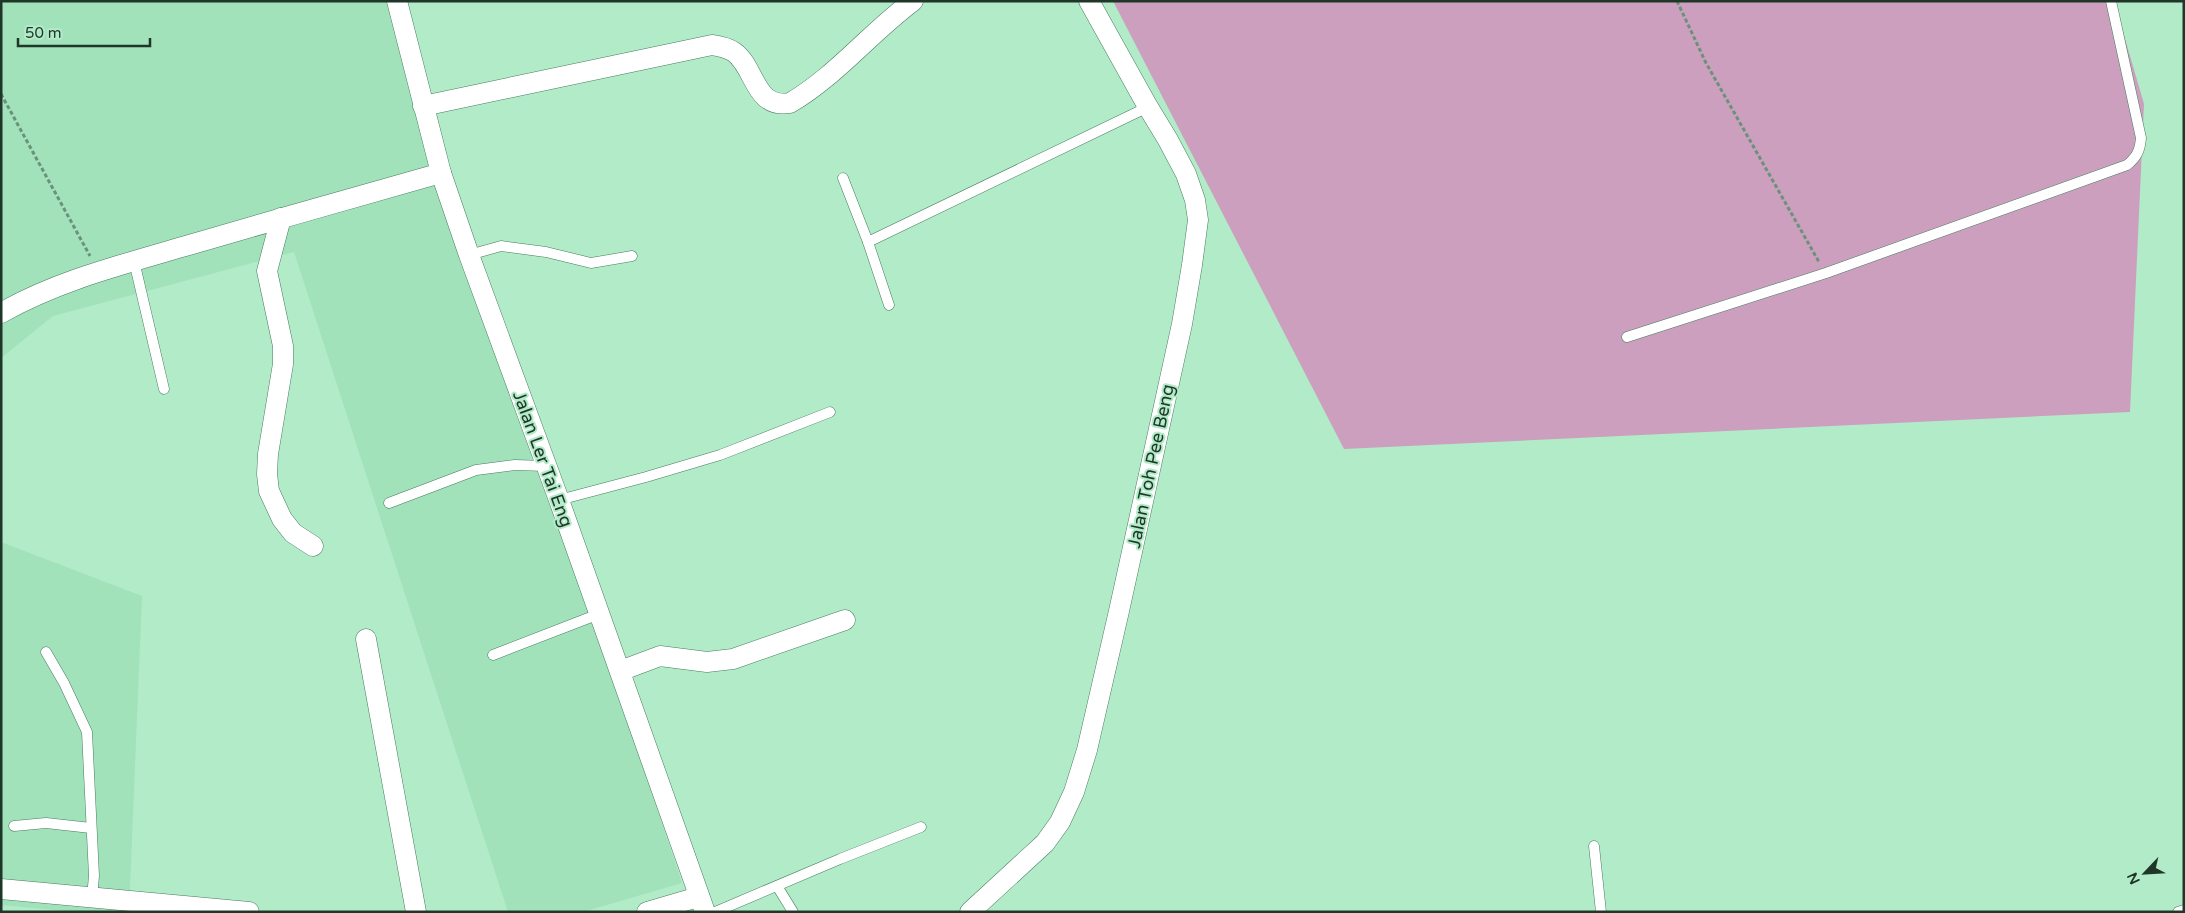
<svg xmlns="http://www.w3.org/2000/svg" width="2185" height="913" viewBox="0 0 2185 913" font-family="'Varela Round',sans-serif">
<rect width="100%" height="100%" fill="#b2ebc8"/>
<g fill="#a1e2bb">
<path d="M 1,1 L 387,1 L 682,883 L 583,912 L 508,912 L 294,252 L 53,316 L 1,358 Z"/>
<path d="M 1,542 L 142,596 L 129,912 L 76,912 L 1,905 Z"/>
</g>
<path fill="#cc9fbe" d="M 1113,1 L 2114,1 L 2144,104 L 2130,412 L 1344,449 Z"/>
<g fill="none" stroke-linecap="round" stroke-linejoin="round">
<g stroke="#477c5e" stroke-width="11">
<g id="lane">
<path d="M 843,178 L 868,242 L 1148,107"/>
<path d="M 868,242 L 889,305"/>
<path d="M 469,255 L 501,246 L 546,252 L 591,263 L 632,256"/>
<path d="M 134,261 L 164,389"/>
<path d="M 1627,337 L 1826,273 L 2127,165 C 2137,157 2140,150 2141,138 L 2111,1"/>
<path d="M 559,500 L 646,477 L 720,455 L 830,412"/>
<path d="M 389,503 L 476,470 L 515,465 L 546,466"/>
<path d="M 46,652 L 64,683 L 87,732 L 94,876 L 92,897"/>
<path d="M 493,655 L 599,614"/>
<path d="M 14,826 L 46,823 L 91,828"/>
<path d="M 1594,846 L 1601,912"/>
<path d="M 777,886 L 793,912"/>
<path d="M 715,912 L 840,859 L 921,827"/>
<path d="M 2178,912 L 2184,910"/>
</g>
</g>
<g stroke="#477c5e" stroke-width="21">
<g id="street">
<path d="M 397,1 L 441,173 L 469,255 L 559,500 L 705,912"/>
<path d="M 423,106 L 712,45 C 719,46 728,48 734,52 C 756,68 754,109 790,103 C 836,76 870,33 913,1"/>
<path d="M 281,218 L 267,271 L 283,346 L 283,364 L 268,454 L 267,474 L 269,491 L 282,519 L 293,533 L 313,546"/>
<path d="M 1,313 C 57,281 121,265 182,247 C 268,222 355,197 441,173"/>
<path d="M 366,639 L 416,912"/>
<path d="M 620,671 L 660,656 L 707,662 L 733,659 L 845,620"/>
<path d="M 1,889 L 249,912"/>
<path d="M 647,912 L 698,897"/>
<path d="M 970,912 L 1045,843 L 1060,822 L 1074,792 L 1087,750 L 1119,611 L 1182,324 L 1192,265 L 1198,220 L 1195,200 L 1186,174 L 1168,140 L 1148,107 L 1089,1"/>
</g>
</g>
<g stroke="#6a927a" stroke-width="3" stroke-dasharray="4 2.5" stroke-linecap="butt">
<path d="M 1677,1 L 1706,63 L 1819,262"/>
<path d="M 1,94 L 90,256"/>
</g>
<use href="#lane" stroke="#fff" stroke-width="10"/>
<use href="#street" stroke="#fff" stroke-width="20"/>
</g>
<g text-anchor="middle" dominant-baseline="central" stroke-width="4" stroke-linejoin="round" paint-order="stroke">
<g font-size="18" fill="#1f3629" stroke="#b2ebc8">
<text transform="translate(543 459) rotate(70)">Jalan Ler Tai Eng</text>
<text transform="translate(1151 466) rotate(-78)">Jalan Toh Pee Beng</text>
</g>
</g>
<rect width="2185" height="913" fill="none" stroke="#1f3629" stroke-width="5"/>
<g transform="translate(2145 873) rotate(245)" stroke="#b2ebc8" stroke-width="4" paint-order="stroke">
<path d="M0-4L9 19L0 12L-9 19Z" fill="#1f3629"/>
<text y="-8" font-size="14" font-weight="bold" text-anchor="middle" fill="#1f3629">N</text>
</g>
<path d="M18 38v8h132v-8" fill="none" stroke="#1f3629" stroke-width="2.5"/>
<text x="25" y="38" font-size="15" fill="#1f3629" stroke="#b2ebc8" stroke-width="4" paint-order="stroke">50 m</text>
</svg>
